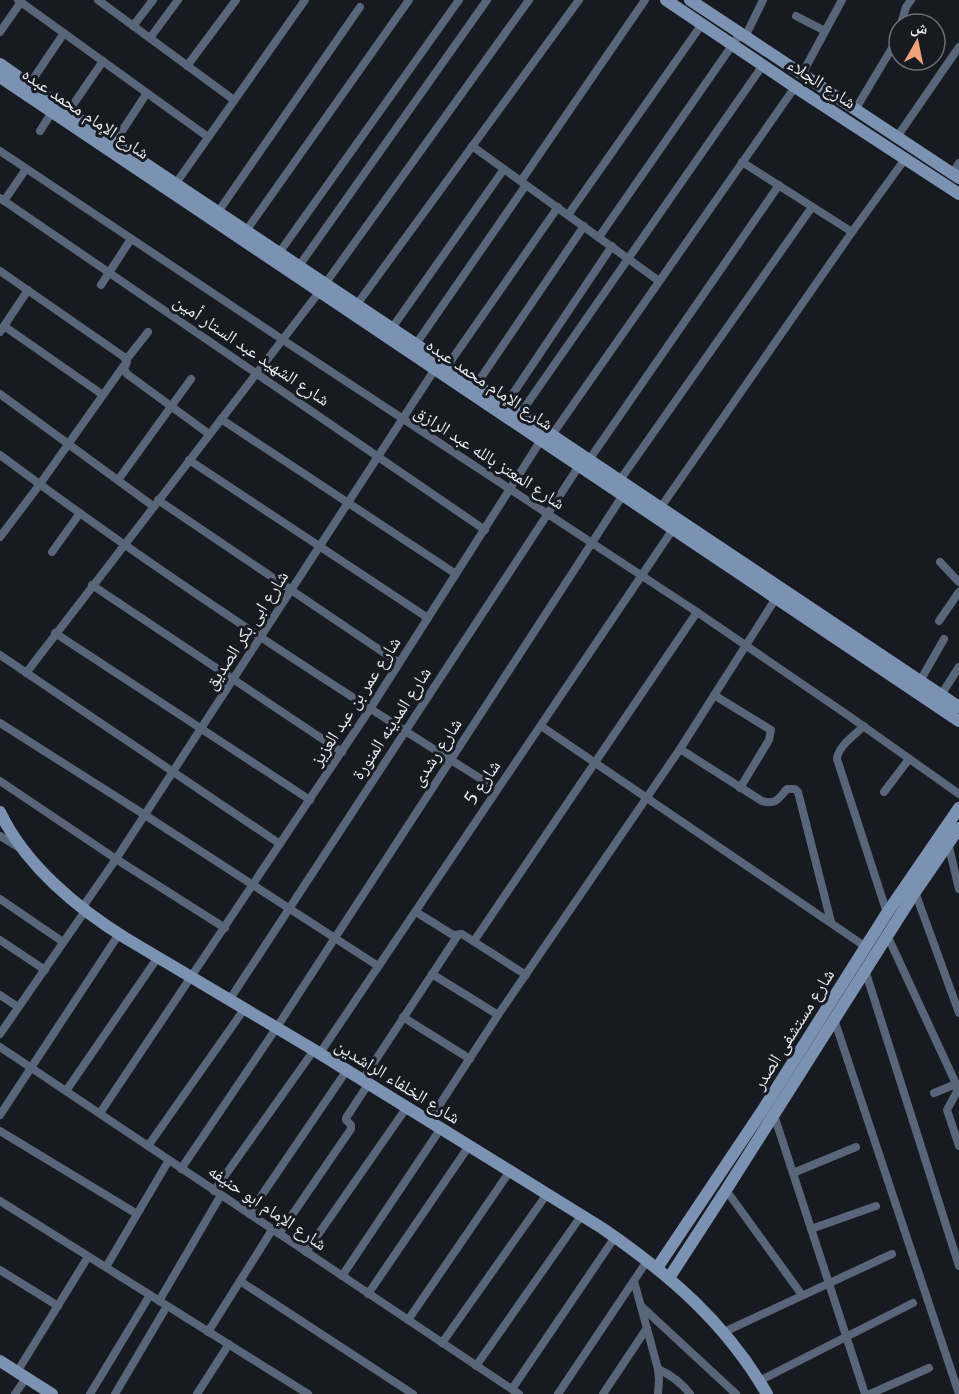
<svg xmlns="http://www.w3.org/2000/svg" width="959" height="1394" viewBox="0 0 959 1394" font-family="Merriweather,'Noto Naskh Arabic',serif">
<rect width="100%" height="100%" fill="#171b21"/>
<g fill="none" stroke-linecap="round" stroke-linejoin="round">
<g stroke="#59667a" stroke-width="8">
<path d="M 18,0 L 208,137"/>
<path d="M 98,0 L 234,100"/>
<path d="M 796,16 L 825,31"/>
<path d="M 901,24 L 906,7 L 911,0"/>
<path d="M 133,26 L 153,0"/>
<path d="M 0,32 L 21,2"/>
<path d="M 745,37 L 763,0"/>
<path d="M 150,38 L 178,0"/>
<path d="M 187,66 L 236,0"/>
<path d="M 802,74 L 842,0"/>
<path d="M 29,85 L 64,33"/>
<path d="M 855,110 L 895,43 L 899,31"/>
<path d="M 68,112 L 103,61"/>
<path d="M 40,131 L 52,112"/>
<path d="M 897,137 L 959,47"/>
<path d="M 114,143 L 147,93"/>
<path d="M 472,146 L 659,281"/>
<path d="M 0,151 L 283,340 L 697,612 L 849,716 L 959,794"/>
<path d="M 742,162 L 852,232"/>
<path d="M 952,174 L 959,163"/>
<path d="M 521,181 L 645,0"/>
<path d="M 174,186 L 305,0"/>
<path d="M 0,198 L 485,530"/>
<path d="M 4,201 L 26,169"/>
<path d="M 218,212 L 360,7"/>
<path d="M 568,215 L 702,24"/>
<path d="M 246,231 L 409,0"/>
<path d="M 599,237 L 740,34"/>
<path d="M 279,253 L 459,0"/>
<path d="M 299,266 L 487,0"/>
<path d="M 0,271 L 124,357 L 127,362 L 124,369 L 127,374 L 209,434"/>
<path d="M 101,285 L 131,239"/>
<path d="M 355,307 L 579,0"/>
<path d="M 4,326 L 103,395"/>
<path d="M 392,328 L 504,169"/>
<path d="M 0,332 L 28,290"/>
<path d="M 416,344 L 526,185"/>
<path d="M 126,360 L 148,332"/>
<path d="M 448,365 L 558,207"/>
<path d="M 476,385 L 584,226"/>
<path d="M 0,394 L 153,506"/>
<path d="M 506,404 L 612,246"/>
<path d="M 520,414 L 763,65"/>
<path d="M 221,419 L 456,574"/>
<path d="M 552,435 L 795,87"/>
<path d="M 0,455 C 160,574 328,683 497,789"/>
<path d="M 189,460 L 428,618"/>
<path d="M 589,460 L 779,185"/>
<path d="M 118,480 L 191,379"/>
<path d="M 620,480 L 812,207"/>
<path d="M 158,500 L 399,663"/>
<path d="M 661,507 L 852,232 L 905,159"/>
<path d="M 0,537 L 40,484 L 125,364"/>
<path d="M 52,552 L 80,513"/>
<path d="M 940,562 L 959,582"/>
<path d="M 92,585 L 342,752"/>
<path d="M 939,621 L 959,592"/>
<path d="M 55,633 L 310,800"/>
<path d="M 0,655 L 280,844"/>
<path d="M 26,673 L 320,291 L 529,0"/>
<path d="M 920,681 L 944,639"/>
<path d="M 714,695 L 771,730 L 769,740 L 740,788"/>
<path d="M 941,695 L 959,667"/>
<path d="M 0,723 L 145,815 L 378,966"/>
<path d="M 541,726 L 866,947"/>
<path d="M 864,726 C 855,735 838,746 837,759 L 887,913"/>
<path d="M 680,749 L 762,801 C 776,805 778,799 787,789 L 795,789 L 798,792 L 831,922"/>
<path d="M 0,781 L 116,859 L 225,928"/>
<path d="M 884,792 L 909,759"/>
<path d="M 0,836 L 20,848"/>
<path d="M 948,843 L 959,889"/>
<path d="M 915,892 L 959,1013"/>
<path d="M 0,899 L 63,942"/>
<path d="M 82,908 L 116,859 L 435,369"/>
<path d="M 416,912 L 453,935 L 462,934 L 526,975"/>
<path d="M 887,935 L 958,1088 L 956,1093 L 947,1110 L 959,1146"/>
<path d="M 0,940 L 45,970"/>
<path d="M 474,941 L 697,612"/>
<path d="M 865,970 L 959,1266"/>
<path d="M 432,974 L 498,1015"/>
<path d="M 0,995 L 18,1007"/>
<path d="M 230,999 L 579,466"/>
<path d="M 403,1017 L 470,1059"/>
<path d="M 834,1019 L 959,1394"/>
<path d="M 0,1034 L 85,911"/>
<path d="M 0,1047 L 519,1394"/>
<path d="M 320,1053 L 673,529"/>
<path d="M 363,1079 L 458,935"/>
<path d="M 66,1091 L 158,957"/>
<path d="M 934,1093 L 956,1084"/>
<path d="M 100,1113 L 370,709 L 541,440"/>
<path d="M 0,1115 L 119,934"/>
<path d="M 774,1115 L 865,1394"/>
<path d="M 429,1121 L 498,1015 L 680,749 L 776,598"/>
<path d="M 0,1131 L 137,1214"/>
<path d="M 148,1146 L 245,1008"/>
<path d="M 181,1169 L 277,1027 L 623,495"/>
<path d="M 793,1173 L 856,1147"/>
<path d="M 726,1190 L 802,1295"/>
<path d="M 214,1191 L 314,1050"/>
<path d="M 0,1201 L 308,1394"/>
<path d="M 249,1214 L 347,1070"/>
<path d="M 811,1229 L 876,1206"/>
<path d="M 279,1234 L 351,1129 L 351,1125 L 346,1120 L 346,1118 L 369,1083"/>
<path d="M 306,1252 L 407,1107"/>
<path d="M 106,1267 L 169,1160"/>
<path d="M 0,1270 L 58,1306"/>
<path d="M 342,1276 L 441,1128"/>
<path d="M 240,1281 L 413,1394"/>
<path d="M 634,1281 L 658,1369 L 659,1380 L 658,1394"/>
<path d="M 368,1294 L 469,1146"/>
<path d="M 159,1301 L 221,1195"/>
<path d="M 641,1306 L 736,1394"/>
<path d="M 408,1320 L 510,1171"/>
<path d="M 208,1332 L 272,1230"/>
<path d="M 724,1332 L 892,1254"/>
<path d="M 442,1343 L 547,1194"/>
<path d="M 476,1366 L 581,1216"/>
<path d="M 658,1369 C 671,1375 681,1382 690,1394"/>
<path d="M 17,1372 L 88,1257"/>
<path d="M 759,1381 L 913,1303"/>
<path d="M 512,1389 L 615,1237"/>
<path d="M 15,1394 L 26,1378"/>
<path d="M 90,1394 L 150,1295"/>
<path d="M 115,1394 L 167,1306"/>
<path d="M 197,1394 L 229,1344"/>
<path d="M 558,1394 L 647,1261"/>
<path d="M 603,1394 L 647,1328"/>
<path d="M 870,1394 L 929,1368"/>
</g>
<g stroke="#7c92b2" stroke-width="12">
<path d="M 666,0 L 795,87 L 959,194"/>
<path d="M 690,0 L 959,178"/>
<path d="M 0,64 L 68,112 L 959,707"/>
<path d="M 0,77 L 959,721"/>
<path d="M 0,812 C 25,865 78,909 127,939 L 314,1050 L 602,1228 C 669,1274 726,1323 767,1394"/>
<path d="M 657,1268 L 764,1108 L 887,913 L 959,808"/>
<path d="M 669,1278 L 726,1190 L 915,892 L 959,828"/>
<path d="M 0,1361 L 52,1394"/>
</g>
</g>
<g text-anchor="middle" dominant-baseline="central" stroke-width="6" stroke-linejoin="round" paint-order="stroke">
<g font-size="18" fill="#e6e9ee" stroke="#171b21">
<text transform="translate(822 83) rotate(33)">شارع الجلاء</text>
<text transform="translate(86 113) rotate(34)">شارع الإمام محمد عبده</text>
<text transform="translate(252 350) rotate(34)">شارع الشهيد عبد الستار أمين</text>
<text transform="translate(490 384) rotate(34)">شارع الإمام محمد عبده</text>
<text transform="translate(490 457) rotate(33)">شارع المعتز بالله عبد الرازق</text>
<text transform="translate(246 630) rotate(-57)">شارع ابى بكر الصديق</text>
<text transform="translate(355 701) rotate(-57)">شارع عمر بن عبد العزيز</text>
<text transform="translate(391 723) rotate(-57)">شارع المدينه المنورة</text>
<text transform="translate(436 752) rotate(-57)">شارع رشدى</text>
<text transform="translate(482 782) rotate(-56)">شارع 5</text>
<text transform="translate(793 1029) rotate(-58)">شارع مستشفى الصدر</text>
<text transform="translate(398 1081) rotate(32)">شارع الخلفاء الراشدين</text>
<text transform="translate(268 1207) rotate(34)">شارع الإمام ابو حنيفه</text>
</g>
</g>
<g transform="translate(917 42) rotate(9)"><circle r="28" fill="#171b21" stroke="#6a6d73" stroke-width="1.5"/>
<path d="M0-4.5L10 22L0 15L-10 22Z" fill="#f0a27a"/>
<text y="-9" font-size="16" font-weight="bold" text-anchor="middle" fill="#e6e9ee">ش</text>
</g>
</svg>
